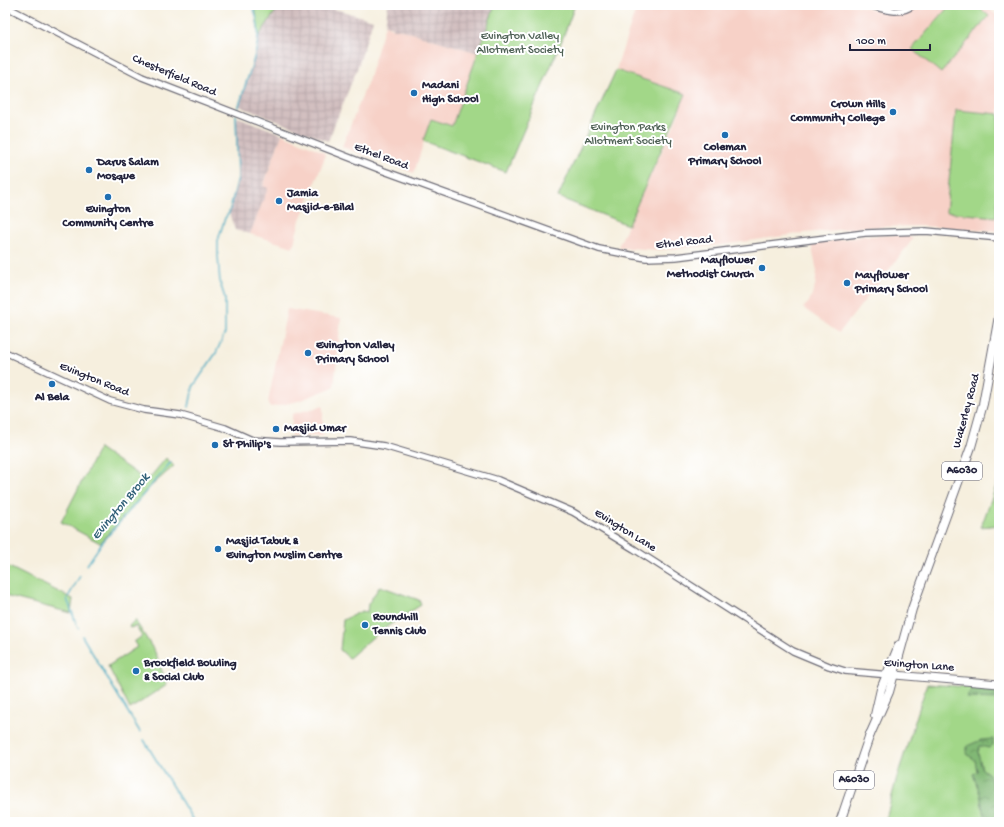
<svg xmlns="http://www.w3.org/2000/svg" width="1004" height="827" viewBox="0 0 1004 827" font-family="'Gochi Hand',sans-serif">
<defs>
<pattern id="industrial-grid" width="8" height="8" patternUnits="userSpaceOnUse"><rect width="8" height="8" fill="#d2bfc0"/><path d="M0 4h8M4 0v8" fill="none" stroke="#b4a4a6"/></pattern>
<pattern id="forest-crowns" width="20" height="18" patternUnits="userSpaceOnUse"><rect width="20" height="18" fill="#81b874"/><path d="M2 6a3 3 0 1 1 6 0M12 15a3 3 0 1 1 6 0" fill="none" stroke="#699560"/></pattern>
</defs>
<rect width="100%" height="100%" fill="#fff"/>
<filter id="ink" filterUnits="userSpaceOnUse"><feTurbulence type="fractalNoise" baseFrequency=".025" numOctaves="2"/><feDisplacementMap in="SourceGraphic" scale="8" xChannelSelector="R" yChannelSelector="G"/><feConvolveMatrix kernelMatrix="1 2 1 2 8 2 1 2 1" color-interpolation-filters="sRGB"/></filter>
<filter id="wash" filterUnits="userSpaceOnUse"><feTurbulence type="fractalNoise" baseFrequency=".012" numOctaves="4" result="noise"/><feDisplacementMap in="SourceGraphic" scale="16" xChannelSelector="R" yChannelSelector="G"/><feGaussianBlur stdDeviation="0.9" result="paint"/><feColorMatrix in="noise" values="0 0 0 0 0 0 0 0 0 0 0 0 0 0 0 0 0 1.4 0 .05"/><feComposite in="paint" operator="in"/></filter>
<g filter="url(#wash)">
<rect width="100%" height="100%" fill="#f6efde"/>
<g fill="#f7d1c7">
<path d="M 637,5 L 855,5 L 897,15 L 907,13 L 917,5 L 984,5 L 999,17 L 999,231 L 921,226 L 865,227 L 805,233 L 720,245 L 658,250 L 618,247 L 676,121 L 686,94 L 616,70 Z"/>
<path d="M 385,25 L 394,29 L 399,29 L 478,53 L 452,126 L 431,119 L 414,173 L 342,147 L 368,81 Z"/>
<path d="M 282,134 L 324,152 L 325,157 L 300,220 L 293,247 L 250,234 L 267,189 L 263,187 Z"/>
<path d="M 906,235 L 913,239 L 839,333 L 803,308 L 809,302 L 815,287 L 817,271 L 811,244 L 865,236 Z"/>
<path d="M 287,309 L 341,318 L 334,387 L 298,401 L 272,407 L 269,406 L 268,402 Z"/>
<path d="M 323,406 L 323,436 L 292,436 L 292,414 Z"/>
</g>
<g fill="url(#industrial-grid)">
<path d="M 284,5 L 321,5 L 373,20 L 357,69 L 328,141 L 239,106 L 257,50 L 259,36 L 277,9 L 285,11 Z"/>
<path d="M 388,5 L 495,5 L 478,53 L 399,29 L 393,29 L 393,27 L 385,25 Z"/>
<path d="M 238,117 L 282,134 L 263,186 L 268,188 L 250,234 L 235,230 L 229,213 L 238,178 L 236,124 Z"/>
</g>
<g fill="#a2d788" stroke="#627c62">
<path d="M 252,5 L 284,5 L 285,11 L 277,9 L 259,36 L 256,13 Z"/>
<path d="M 495,5 L 575,5 L 562,40 L 506,172 L 423,141 L 431,119 L 452,126 Z"/>
<path d="M 950,5 L 976,5 L 989,16 L 941,73 L 912,49 Z"/>
<path d="M 616,70 L 686,94 L 628,225 L 558,197 Z"/>
<path d="M 956,110 L 999,114 L 999,182 L 996,217 L 946,212 Z"/>
<path d="M 99,448 L 147,481 L 166,458 L 174,466 L 150,487 L 100,543 L 61,522 Z"/>
<path d="M 999,478 L 999,525 L 981,527 Z"/>
<path d="M 5,565 L 73,599 L 71,613 L 5,596 Z"/>
<path d="M 380,586 L 419,600 L 421,605 L 380,631 L 349,658 L 340,650 L 343,620 L 362,611 L 367,612 L 368,604 Z"/>
<path d="M 135,620 L 155,652 L 167,685 L 130,709 L 108,666 L 137,647 L 134,642 L 142,636 L 136,626 L 130,628 L 129,626 Z"/>
<path d="M 927,684 L 999,689 L 999,822 L 885,822 L 897,777 Z"/>
</g>
<g fill="url(#forest-crowns)" stroke="#526d58">
<path d="M 974,688 L 999,689 L 999,699 L 967,698 L 970,691 Z"/>
<path d="M 993,739 L 993,745 L 989,748 L 980,746 L 978,752 L 982,769 L 989,774 L 992,784 L 999,797 L 999,822 L 985,822 L 980,794 L 973,774 L 977,772 L 975,760 L 967,754 L 967,746 L 981,740 Z"/>
</g>
<g fill="none" stroke-linecap="round" stroke-linejoin="round">
<g stroke="#41a9c1" stroke-width="1.5">
<path d="M 236,112 C 241,103 243,92 246,83 C 255,57 265,32 252,5"/>
<path d="M 189,407 L 193,387 L 216,353 L 225,333 L 225,298 L 220,283 L 218,256 L 218,240 L 225,218 L 229,213 L 238,178 L 236,115"/>
<path d="M 87,565 L 101,544 L 171,462"/>
<path d="M 78,628 L 67,599 L 80,576"/>
<path d="M 82,636 L 140,732"/>
<path d="M 144,740 L 194,822"/>
</g>
</g>
</g>
<g filter="url(#ink)">
<g fill="none" stroke-linecap="round" stroke-linejoin="round">
<g stroke="#6c6a74" stroke-width="8">
<g id="minor">
<path d="M 869,5 C 884,9 899,16 913,5"/>
<path d="M 5,6 L 142,77 L 384,171 L 599,249 L 646,258 L 676,257 L 865,233 L 926,231 L 999,238"/>
<path d="M 5,352 L 110,401 L 144,410 L 180,415 L 225,428 L 252,440 L 280,442 L 350,441 L 384,446 L 498,480 L 573,512 L 634,549 L 793,651 L 829,666 L 845,671 L 890,675"/>
</g>
</g>
<g stroke="#6c6a74" stroke-width="9">
<path id="major" d="M 895,675 L 999,684"/>
</g>
<g stroke="#6c6a74" stroke-width="10">
<g id="highway">
<path d="M 875,715 L 881,689 L 899,645"/>
<path d="M 869,737 L 889,692 L 912,609 L 971,447 L 983,404 L 999,316"/>
<path d="M 840,822 L 870,734"/>
</g>
</g>
<use href="#minor" stroke="#fff" stroke-width="5.5"/>
<use href="#major" stroke="#fff" stroke-width="7"/>
<use href="#highway" stroke="#fff" stroke-width="8"/>
</g>
</g>
<g fill="#1f6fb2" stroke="#fff" stroke-width="1.5">
<circle cx="414" cy="93" r="4"/>
<circle cx="893" cy="112" r="4"/>
<circle cx="725" cy="135" r="4"/>
<circle cx="89" cy="170" r="4"/>
<circle cx="108" cy="197" r="4"/>
<circle cx="279" cy="201" r="4"/>
<circle cx="762" cy="268" r="4"/>
<circle cx="847" cy="283" r="4"/>
<circle cx="308" cy="353" r="4"/>
<circle cx="52" cy="384" r="4"/>
<circle cx="276" cy="429" r="4"/>
<circle cx="215" cy="445" r="4"/>
<circle cx="218" cy="549" r="4"/>
<circle cx="365" cy="625" r="4"/>
<circle cx="136" cy="671" r="4"/>
</g>
<g text-anchor="middle" dominant-baseline="central" stroke-width="4" stroke-linejoin="round" paint-order="stroke">
<g fill="#fff" stroke="#646476" stroke-width="1">
<rect x="942" y="462" width="40" height="18" rx="3"/>
<rect x="834" y="771" width="40" height="18" rx="3"/>
</g>
<g font-size="11" font-weight="bold" fill="#22223b">
<text x="962" y="471">A6030</text>
<text x="854" y="780">A6030</text>
</g>
<g font-size="12" fill="#4f6156" stroke="#fff">
<text x="520" y="37">Evington Valley<tspan x="520" dy="14">Allotment Society</tspan></text>
<text x="628" y="128">Evington Parks<tspan x="628" dy="14">Allotment Society</tspan></text>
</g>
<g font-size="12" fill="#22223b" stroke="#fff">
<text transform="translate(174 76) rotate(23)">Chesterfield Road</text>
<text transform="translate(381 157) rotate(21)">Ethel Road</text>
<text transform="translate(684 243) rotate(-6)">Ethel Road</text>
<text transform="translate(94 380) rotate(22)">Evington Road</text>
<text transform="translate(967 411) rotate(-75)">Wakerley Road</text>
<text transform="translate(625 531) rotate(32)">Evington Lane</text>
<text transform="translate(919 666) rotate(4)">Evington Lane</text>
</g>
<g font-size="12" font-weight="bold" fill="#22223b" stroke="#fff" text-anchor="start">
<text x="422" y="86">Madani<tspan x="422" dy="14">High School</tspan></text>
<text x="885" y="105" text-anchor="end">Crown Hills<tspan x="885" dy="14">Community College</tspan></text>
<text x="725" y="148" text-anchor="middle">Coleman<tspan x="725" dy="14">Primary School</tspan></text>
<text x="97" y="163">Darus Salam<tspan x="97" dy="14">Mosque</tspan></text>
<text x="287" y="194">Jamia<tspan x="287" dy="14">Masjid-e-Bilal</tspan></text>
<text x="108" y="210" text-anchor="middle">Evington<tspan x="108" dy="14">Community Centre</tspan></text>
<text x="754" y="261" text-anchor="end">Mayflower<tspan x="754" dy="14">Methodist Church</tspan></text>
<text x="855" y="276">Mayflower<tspan x="855" dy="14">Primary School</tspan></text>
<text x="316" y="346">Evington Valley<tspan x="316" dy="14">Primary School</tspan></text>
<text x="52" y="398" text-anchor="middle">Al Bela</text>
<text x="284" y="429">Masjid Umar</text>
<text x="223" y="445">St Philip's</text>
<text x="226" y="542">Masjid Tabuk &amp;<tspan x="226" dy="14">Evington Muslim Centre</tspan></text>
<text x="373" y="618">Roundhill<tspan x="373" dy="14">Tennis Club</tspan></text>
<text x="144" y="664">Brookfield Bowling<tspan x="144" dy="14">&amp; Social Club</tspan></text>
</g>
<g font-size="13" font-style="italic" fill="#305f77" stroke="#fff">
<text transform="translate(121 507) rotate(-50)">Evington Brook</text>
</g>
</g>
<rect width="1004" height="827" fill="none" stroke="#fff" stroke-width="20"/>
<path d="M850 44v6h80v-6" fill="none" stroke="#22223b" stroke-width="2"/>
<text x="856" y="44" font-size="12" fill="#22223b" stroke="#ffffff" stroke-width="3" paint-order="stroke">100 m</text>
</svg>
